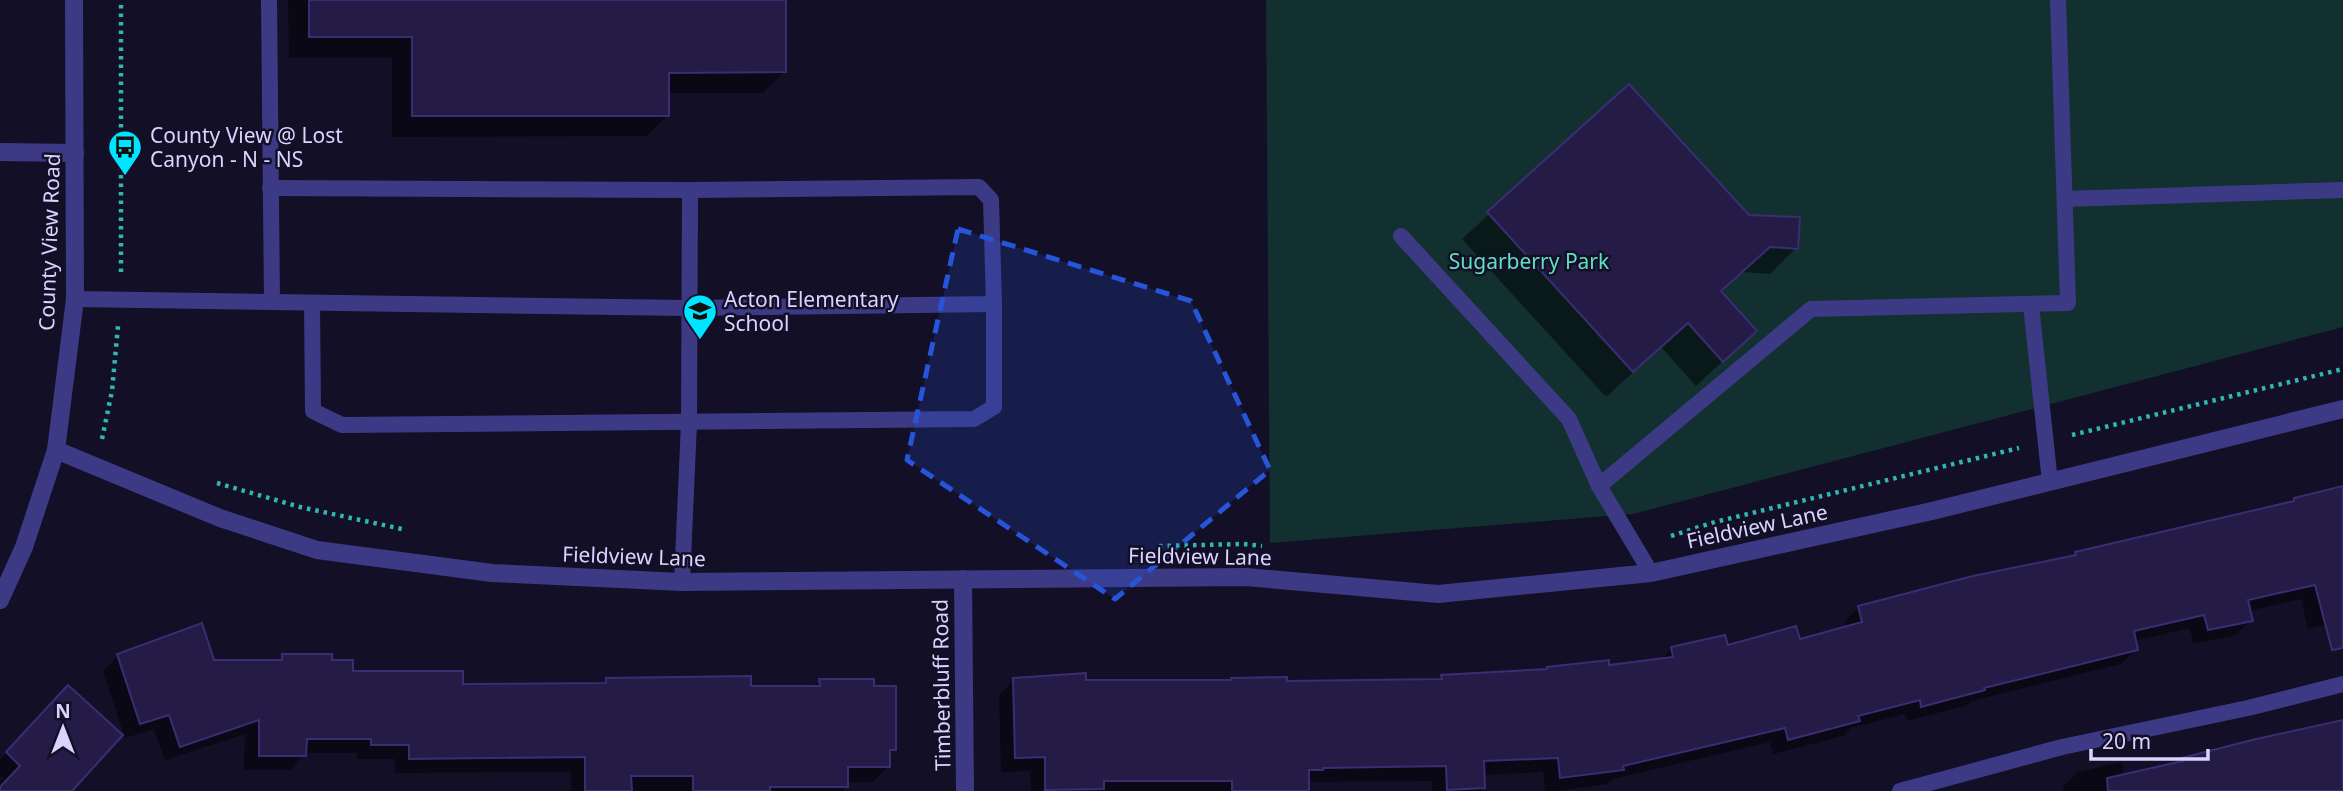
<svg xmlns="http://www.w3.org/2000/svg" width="2343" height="791" viewBox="0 0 2343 791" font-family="'Noto Sans',sans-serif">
<rect width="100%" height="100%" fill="#130f26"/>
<path fill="#12302f" d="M 1266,0 L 2343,0 L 2343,327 L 1633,514 L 1270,543 Z"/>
<g fill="#0007">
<path d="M 288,0 L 784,0 L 784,72 L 763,93 L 668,93 L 668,115 L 647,136 L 392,137 L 392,58 L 289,58 Z"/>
<path d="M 1629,86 L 1748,216 L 1796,248 L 1770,274 L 1743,272 L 1720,293 L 1755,331 L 1696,386 L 1661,347 L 1606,397 L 1462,239 Z"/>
<path d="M 2343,487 L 2343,620 L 2308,629 L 2301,599 L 2249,611 L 2251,620 L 2236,635 L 2193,644 L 2190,628 L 2134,641 L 2136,649 L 2121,664 L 1971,701 L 1968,705 L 1907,721 L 1905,714 L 1851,728 L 1843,736 L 1773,754 L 1770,742 L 1613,779 L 1607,784 L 1556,791 L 1545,791 L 1543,772 L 1483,775 L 1483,787 L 1480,791 L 1432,791 L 1432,781 L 1309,782 L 1306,791 L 1031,791 L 1030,771 L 1001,772 L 999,695 L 1014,680 L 1229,682 L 1231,680 L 1285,683 L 1438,681 L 1442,677 L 1608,667 L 1660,661 L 1672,648 L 1798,641 L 1846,628 L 1844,622 L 1859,607 L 2291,503 L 2295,500 Z"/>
<path d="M 118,656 L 213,661 L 277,661 L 283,656 L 330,662 L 352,672 L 461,686 L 601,685 L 607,680 L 749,687 L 813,687 L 820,681 L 894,750 L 888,756 L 888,767 L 873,782 L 847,782 L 847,786 L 842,791 L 571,791 L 571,772 L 395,773 L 395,759 L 357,759 L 357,753 L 305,753 L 290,770 L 244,770 L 245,734 L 165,760 L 154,729 L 125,738 L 103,671 Z"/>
<path d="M 53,702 L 69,791 L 0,791 L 0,781 L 3,778 L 0,776 L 0,760 Z"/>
<path d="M 2343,722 L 2343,791 L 2064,791 L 2063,787 L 2078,772 L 2121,762 L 2125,776 L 2178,764 L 2183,759 Z"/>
</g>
<g fill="#241b47" stroke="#3b2d73" stroke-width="2">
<path d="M 309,0 L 786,0 L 786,72 L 669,73 L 669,116 L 412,116 L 412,37 L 309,37 Z"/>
<path d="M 1629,84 L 1749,215 L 1800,217 L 1798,249 L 1770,247 L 1721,291 L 1757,331 L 1723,362 L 1688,323 L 1633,372 L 1487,212 Z"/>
<path d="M 2343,486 L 2343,648 L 2332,650 L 2315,585 L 2248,600 L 2253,621 L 2208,630 L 2204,615 L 2134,631 L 2138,650 L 1984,688 L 1985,690 L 1921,707 L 1920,700 L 1858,716 L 1860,721 L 1788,740 L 1785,728 L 1623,766 L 1624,770 L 1560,778 L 1558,758 L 1484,761 L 1485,788 L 1447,790 L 1446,766 L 1323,768 L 1323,770 L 1309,770 L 1309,791 L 1232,791 L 1232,781 L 1104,781 L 1104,789 L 1045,790 L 1045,757 L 1015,758 L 1013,678 L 1086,673 L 1086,680 L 1231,680 L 1231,678 L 1287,677 L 1287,681 L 1442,679 L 1441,675 L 1547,669 L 1547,667 L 1609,660 L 1609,665 L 1673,657 L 1671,647 L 1725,635 L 1728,645 L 1796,626 L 1800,639 L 1862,622 L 1858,606 L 1973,576 L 2076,555 L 2075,552 L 2294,501 L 2294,498 Z"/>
<path d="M 202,623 L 214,660 L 282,660 L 282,654 L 332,654 L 332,660 L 353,660 L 353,671 L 463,671 L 463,684 L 606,683 L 606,678 L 751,676 L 751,686 L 820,686 L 819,679 L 874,679 L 874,686 L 896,686 L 896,750 L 890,750 L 890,767 L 848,767 L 848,787 L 770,787 L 770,791 L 693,791 L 693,776 L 631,776 L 632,791 L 585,791 L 585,757 L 409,759 L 409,745 L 371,745 L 371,739 L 307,739 L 306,756 L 259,756 L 259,720 L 180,747 L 169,715 L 140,724 L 117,654 Z"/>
<path d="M 68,685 L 123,735 L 72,791 L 0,791 L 0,787 L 20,766 L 6,752 Z"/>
<path d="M 2343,720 L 2343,791 L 2108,791 L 2107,778 L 2183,761 L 2182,758 L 2252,740 Z"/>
</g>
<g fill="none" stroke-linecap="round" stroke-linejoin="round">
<g stroke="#2fb8b0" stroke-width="4.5" stroke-dasharray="3.5 5" stroke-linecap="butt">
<path d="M 121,272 L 121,0"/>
<path d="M 2072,435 L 2343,369"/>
<path d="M 102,439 L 112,391 L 118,326"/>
<path d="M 217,483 L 300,507 L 402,529"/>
<path d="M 1671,536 L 1715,522 L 2019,448"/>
<path d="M 1159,546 L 1243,544 L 1262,546"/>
</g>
<g stroke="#3d3a85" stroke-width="16">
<path d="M 270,188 L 690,190 L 689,423 L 682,582"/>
<path d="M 2065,199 L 2343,190"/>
<path d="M 1401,236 L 1569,419 L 1599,486 L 1651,573"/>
<path d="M 75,299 L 272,302 L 269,0"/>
<path d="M 272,302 L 688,308 L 994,304 L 991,200 L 979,187 L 690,190"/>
<path d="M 312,303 L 313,411 L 342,425 L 974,419 L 994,407 L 994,304"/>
<path d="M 2031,305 L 2050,482"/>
<path d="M 1599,486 L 1811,309 L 2068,303 L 2058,0"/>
<path d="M 1900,791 L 2062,747 L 2248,708 L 2343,684"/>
</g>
<g stroke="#3d3a85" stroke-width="18">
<path d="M 0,152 L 75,153"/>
<path d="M 56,450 L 220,518 L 317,550 L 492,573 L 682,582 L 1246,577 L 1438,594 L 1651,573 L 1932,511 L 2343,409"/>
<path d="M 963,579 L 965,791"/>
</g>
<path stroke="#3d3a85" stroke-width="18" d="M 0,600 L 24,547 L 56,450 L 75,299 L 74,0"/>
</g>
<path fill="#2655da" fill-opacity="0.2" stroke="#2655da" stroke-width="5" stroke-dasharray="14 9" stroke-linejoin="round" d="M 958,229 L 1191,301 L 1270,470 L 1115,599 L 907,460 Z"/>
<defs>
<g id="bus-pin" transform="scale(1.75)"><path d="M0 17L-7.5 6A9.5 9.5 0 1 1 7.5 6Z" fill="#00e5ff" stroke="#130f26"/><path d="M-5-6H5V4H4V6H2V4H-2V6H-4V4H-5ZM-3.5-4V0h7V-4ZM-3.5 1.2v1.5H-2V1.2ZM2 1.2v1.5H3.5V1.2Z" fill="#111"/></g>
<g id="school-pin" transform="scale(1.75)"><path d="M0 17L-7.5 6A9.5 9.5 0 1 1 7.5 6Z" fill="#00e5ff" stroke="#130f26"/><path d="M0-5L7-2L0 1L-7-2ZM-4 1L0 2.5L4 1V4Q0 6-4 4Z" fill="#111"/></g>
</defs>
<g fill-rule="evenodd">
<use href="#bus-pin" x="125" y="147"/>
<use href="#school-pin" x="700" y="311"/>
</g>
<g text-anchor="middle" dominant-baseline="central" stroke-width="5" stroke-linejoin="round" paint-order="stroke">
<g font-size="21" fill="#d9d4ff" stroke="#130f26" text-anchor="start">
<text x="150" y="135">County View @ Lost<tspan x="150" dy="24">Canyon - N - NS</tspan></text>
<text x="724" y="299">Acton Elementary<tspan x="724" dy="24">School</tspan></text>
</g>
<g font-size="21" fill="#d9d4ff" stroke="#130f26">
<text transform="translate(49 242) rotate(-88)">County View Road</text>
<text transform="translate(1757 526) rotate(-12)">Fieldview Lane</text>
<text transform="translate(634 556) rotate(2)">Fieldview Lane</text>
<text transform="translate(1200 556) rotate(1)">Fieldview Lane</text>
<text transform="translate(941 685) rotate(-91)">Timberbluff Road</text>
</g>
<g font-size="21" fill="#5fe0c0" stroke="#130f26">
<text x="1529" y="261">Sugarberry Park</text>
</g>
</g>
<g transform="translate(63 728)" stroke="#130f26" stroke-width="5" paint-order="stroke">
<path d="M0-5L12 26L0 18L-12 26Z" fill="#d9d4ff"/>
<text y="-10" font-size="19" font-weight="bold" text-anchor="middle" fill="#d9d4ff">N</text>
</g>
<path d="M2091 749v10h117v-10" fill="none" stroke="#d9d4ff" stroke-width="3.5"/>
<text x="2102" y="749" font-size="21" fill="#d9d4ff" stroke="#130f26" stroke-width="5" paint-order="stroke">20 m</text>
</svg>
